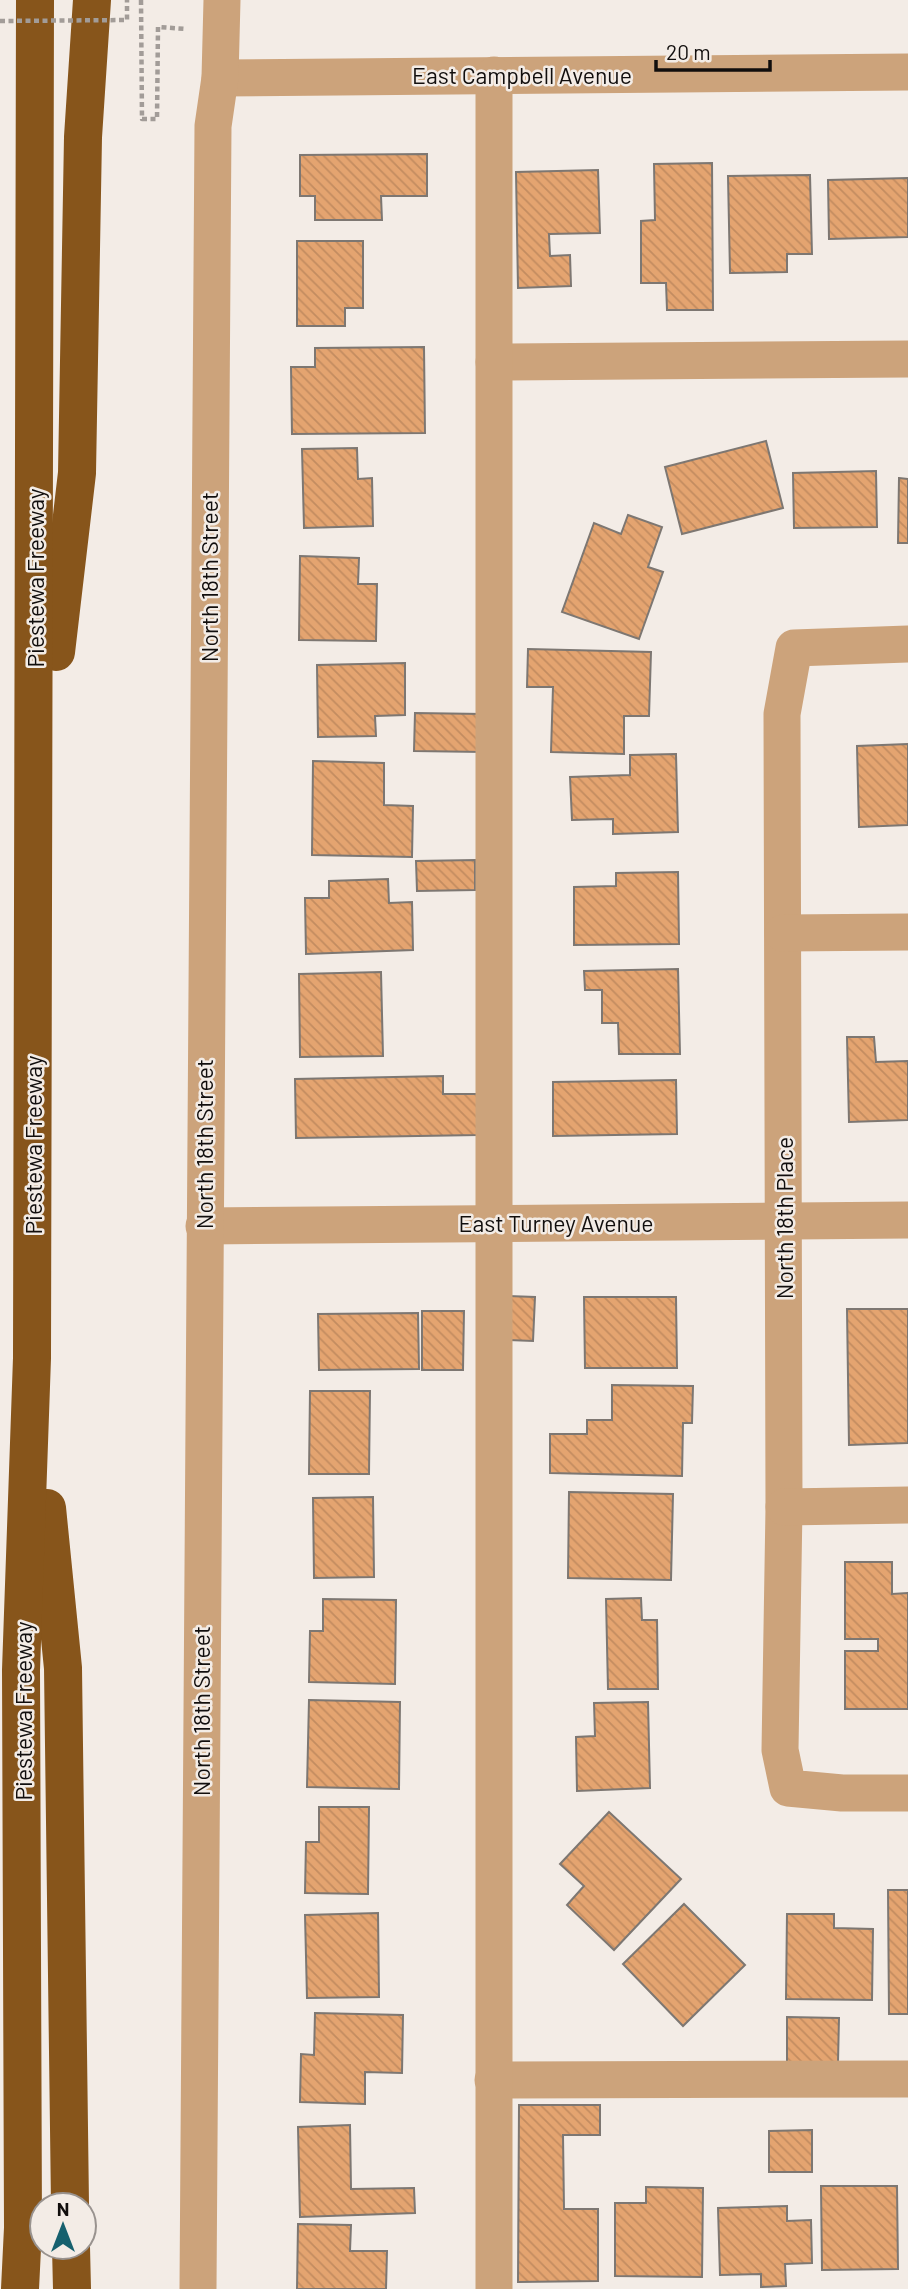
<svg xmlns="http://www.w3.org/2000/svg" width="908" height="2289" viewBox="0 0 908 2289" font-family="Barlow,sans-serif">
<defs>
<pattern id="building-back-hatch" width="6" height="6" patternUnits="userSpaceOnUse" patternTransform="scale(1.75)"><rect width="6" height="6" fill="#e4a470"/><path d="M-1 5l2 2M0 0l6 6M5-1l2 2" fill="none" stroke="#c38c60"/></pattern>
</defs>
<rect width="100%" height="100%" fill="#f3ece6"/>
<g fill="url(#building-back-hatch)" stroke="#7d7772" stroke-width="2">
<path d="M 427,154 L 427,196 L 381,196 L 382,220 L 315,220 L 315,196 L 300,196 L 300,155 Z"/>
<path d="M 712,163 L 713,310 L 667,310 L 666,283 L 641,283 L 641,221 L 655,220 L 654,164 Z"/>
<path d="M 598,170 L 600,233 L 549,234 L 550,256 L 570,255 L 571,286 L 518,288 L 516,172 Z"/>
<path d="M 810,175 L 812,254 L 787,254 L 787,272 L 730,273 L 728,176 Z"/>
<path d="M 908,178 L 908,237 L 829,239 L 828,180 Z"/>
<path d="M 297,241 L 363,241 L 363,308 L 345,308 L 345,326 L 297,326 Z"/>
<path d="M 424,347 L 425,433 L 292,434 L 291,367 L 315,367 L 315,348 Z"/>
<path d="M 766,441 L 783,508 L 682,534 L 665,467 Z"/>
<path d="M 357,448 L 358,479 L 372,478 L 373,526 L 304,528 L 302,449 Z"/>
<path d="M 876,471 L 877,527 L 794,528 L 793,473 Z"/>
<path d="M 899,478 L 908,479 L 908,543 L 898,543 Z"/>
<path d="M 628,515 L 662,527 L 648,567 L 663,572 L 639,639 L 562,612 L 594,523 L 621,534 Z"/>
<path d="M 300,556 L 359,558 L 358,584 L 377,584 L 376,641 L 299,640 Z"/>
<path d="M 528,649 L 651,652 L 649,716 L 624,716 L 624,754 L 551,752 L 553,687 L 527,687 Z"/>
<path d="M 405,663 L 405,715 L 375,716 L 376,736 L 318,737 L 317,665 Z"/>
<path d="M 415,713 L 483,714 L 483,752 L 414,751 Z"/>
<path d="M 908,744 L 908,825 L 859,827 L 857,746 Z"/>
<path d="M 676,754 L 678,832 L 613,834 L 613,819 L 572,820 L 570,777 L 630,775 L 630,755 Z"/>
<path d="M 313,761 L 384,763 L 384,805 L 413,806 L 412,857 L 312,855 Z"/>
<path d="M 475,860 L 475,890 L 417,891 L 416,861 Z"/>
<path d="M 678,872 L 679,944 L 574,945 L 574,887 L 616,886 L 616,873 Z"/>
<path d="M 388,879 L 389,903 L 412,902 L 413,950 L 306,954 L 305,898 L 329,898 L 329,881 Z"/>
<path d="M 678,969 L 680,1054 L 619,1054 L 618,1023 L 602,1023 L 602,990 L 585,990 L 584,971 Z"/>
<path d="M 381,972 L 383,1056 L 300,1057 L 299,974 Z"/>
<path d="M 847,1037 L 874,1037 L 876,1062 L 908,1061 L 908,1120 L 849,1122 Z"/>
<path d="M 443,1076 L 443,1094 L 477,1094 L 478,1135 L 296,1138 L 295,1079 Z"/>
<path d="M 676,1080 L 677,1134 L 553,1136 L 553,1082 Z"/>
<path d="M 507,1296 L 535,1297 L 533,1341 L 505,1340 Z"/>
<path d="M 584,1297 L 676,1297 L 677,1368 L 585,1368 Z"/>
<path d="M 847,1309 L 908,1309 L 908,1443 L 849,1445 Z"/>
<path d="M 422,1311 L 464,1311 L 463,1370 L 422,1370 Z"/>
<path d="M 418,1313 L 419,1369 L 319,1370 L 318,1314 Z"/>
<path d="M 612,1385 L 693,1386 L 692,1423 L 683,1423 L 682,1476 L 550,1473 L 550,1434 L 587,1434 L 587,1420 L 612,1420 Z"/>
<path d="M 310,1391 L 370,1391 L 369,1474 L 309,1474 Z"/>
<path d="M 569,1492 L 673,1494 L 671,1580 L 568,1578 Z"/>
<path d="M 373,1497 L 374,1577 L 314,1578 L 313,1498 Z"/>
<path d="M 845,1562 L 892,1562 L 892,1594 L 908,1593 L 908,1709 L 845,1709 L 845,1651 L 878,1651 L 878,1639 L 845,1639 Z"/>
<path d="M 641,1598 L 642,1620 L 657,1620 L 658,1689 L 608,1689 L 606,1599 Z"/>
<path d="M 323,1599 L 396,1600 L 395,1684 L 309,1682 L 310,1631 L 323,1631 Z"/>
<path d="M 309,1700 L 400,1702 L 399,1789 L 307,1787 Z"/>
<path d="M 648,1702 L 650,1788 L 577,1791 L 576,1737 L 595,1736 L 594,1703 Z"/>
<path d="M 319,1807 L 369,1807 L 368,1894 L 305,1893 L 306,1842 L 319,1842 Z"/>
<path d="M 609,1812 L 681,1879 L 614,1950 L 567,1905 L 584,1886 L 560,1864 Z"/>
<path d="M 888,1890 L 908,1890 L 908,2014 L 889,2014 Z"/>
<path d="M 684,1904 L 745,1965 L 683,2026 L 623,1964 Z"/>
<path d="M 378,1913 L 379,1997 L 307,1998 L 305,1915 Z"/>
<path d="M 787,1914 L 834,1914 L 834,1928 L 873,1929 L 872,2000 L 786,1999 Z"/>
<path d="M 315,2013 L 403,2015 L 402,2073 L 365,2072 L 365,2104 L 300,2102 L 301,2054 L 314,2055 Z"/>
<path d="M 787,2017 L 839,2018 L 838,2062 L 787,2062 Z"/>
<path d="M 519,2105 L 600,2105 L 600,2135 L 563,2135 L 564,2209 L 598,2209 L 598,2281 L 518,2282 Z"/>
<path d="M 350,2125 L 351,2189 L 414,2188 L 415,2213 L 300,2217 L 298,2127 Z"/>
<path d="M 812,2130 L 812,2172 L 769,2172 L 769,2131 Z"/>
<path d="M 821,2186 L 897,2186 L 898,2269 L 822,2270 Z"/>
<path d="M 646,2187 L 703,2188 L 702,2277 L 615,2276 L 615,2203 L 646,2203 Z"/>
<path d="M 787,2206 L 787,2221 L 811,2220 L 812,2263 L 785,2264 L 786,2286 L 761,2287 L 761,2274 L 720,2275 L 718,2208 Z"/>
<path d="M 298,2224 L 351,2225 L 350,2251 L 387,2251 L 386,2289 L 297,2289 Z"/>
</g>
<g fill="none" stroke-linecap="round" stroke-linejoin="round">
<path stroke="#a29c98" stroke-width="4.5" stroke-dasharray="5 3.5" stroke-linecap="butt" d="M 141,0 L 142,119 L 157,119 L 158,27 L 186,29"/>
<g stroke="#cca37b" stroke-width="37">
<path d="M 220,78 L 908,72"/>
<path d="M 494,362 L 908,359"/>
<path d="M 908,644 L 794,648 L 782,714 L 784,1507 L 780,1750 L 788,1788 L 842,1793 L 908,1793"/>
<path d="M 783,933 L 908,932"/>
<path d="M 204,1226 L 908,1220"/>
<path d="M 784,1507 L 908,1505"/>
<path d="M 493,2080 L 908,2079"/>
<path d="M 198,2289 L 213,126 L 220,78 L 222,0"/>
<path d="M 494,2289 L 494,75"/>
</g>
<g stroke="#87551b" stroke-width="38">
<path d="M 56,652 L 77,473 L 83,137 L 92,0"/>
<path d="M 47,1508 L 63,1668 L 70,2205"/>
<path d="M 71,2247 L 72,2289"/>
<path d="M 20,2289 L 23,2228 L 21,1670 L 32,1358 L 35,0"/>
</g>
<path stroke="#a29c98" stroke-width="4.5" stroke-dasharray="5 3.5" stroke-linecap="butt" d="M 0,21 L 127,20 L 127,0"/>
</g>
<g text-anchor="middle" dominant-baseline="central" stroke-width="5" stroke-linejoin="round" paint-order="stroke">
<g font-size="23" fill="#110e0d" stroke="#f3ece6">
<text x="522" y="75">East Campbell Avenue</text>
<text transform="translate(209 577) rotate(-90)">North 18th Street</text>
<text transform="translate(35 578) rotate(-90)">Piestewa Freeway</text>
<text transform="translate(204 1144) rotate(-90)">North 18th Street</text>
<text transform="translate(33 1145) rotate(-90)">Piestewa Freeway</text>
<text transform="translate(784 1218) rotate(-90)">North 18th Place</text>
<text x="556" y="1223">East Turney Avenue</text>
<text transform="translate(23 1711) rotate(-90)">Piestewa Freeway</text>
<text transform="translate(201 1711) rotate(-90)">North 18th Street</text>
</g>
</g>
<g transform="translate(63 2226)"><circle r="33" fill="#f3ece6" stroke="#99938f" stroke-width="2"/>
<path d="M0-5L12 26L0 18L-12 26Z" fill="#16606e"/>
<text y="-10" font-size="19" font-weight="bold" text-anchor="middle" fill="#110e0d">N</text>
</g>
<path d="M656 60v10h114v-10" fill="none" stroke="#110e0d" stroke-width="3.5"/>
<text x="666" y="60" font-size="21" fill="#110e0d" stroke="#f3ece6" stroke-width="5" paint-order="stroke">20 m</text>
</svg>
